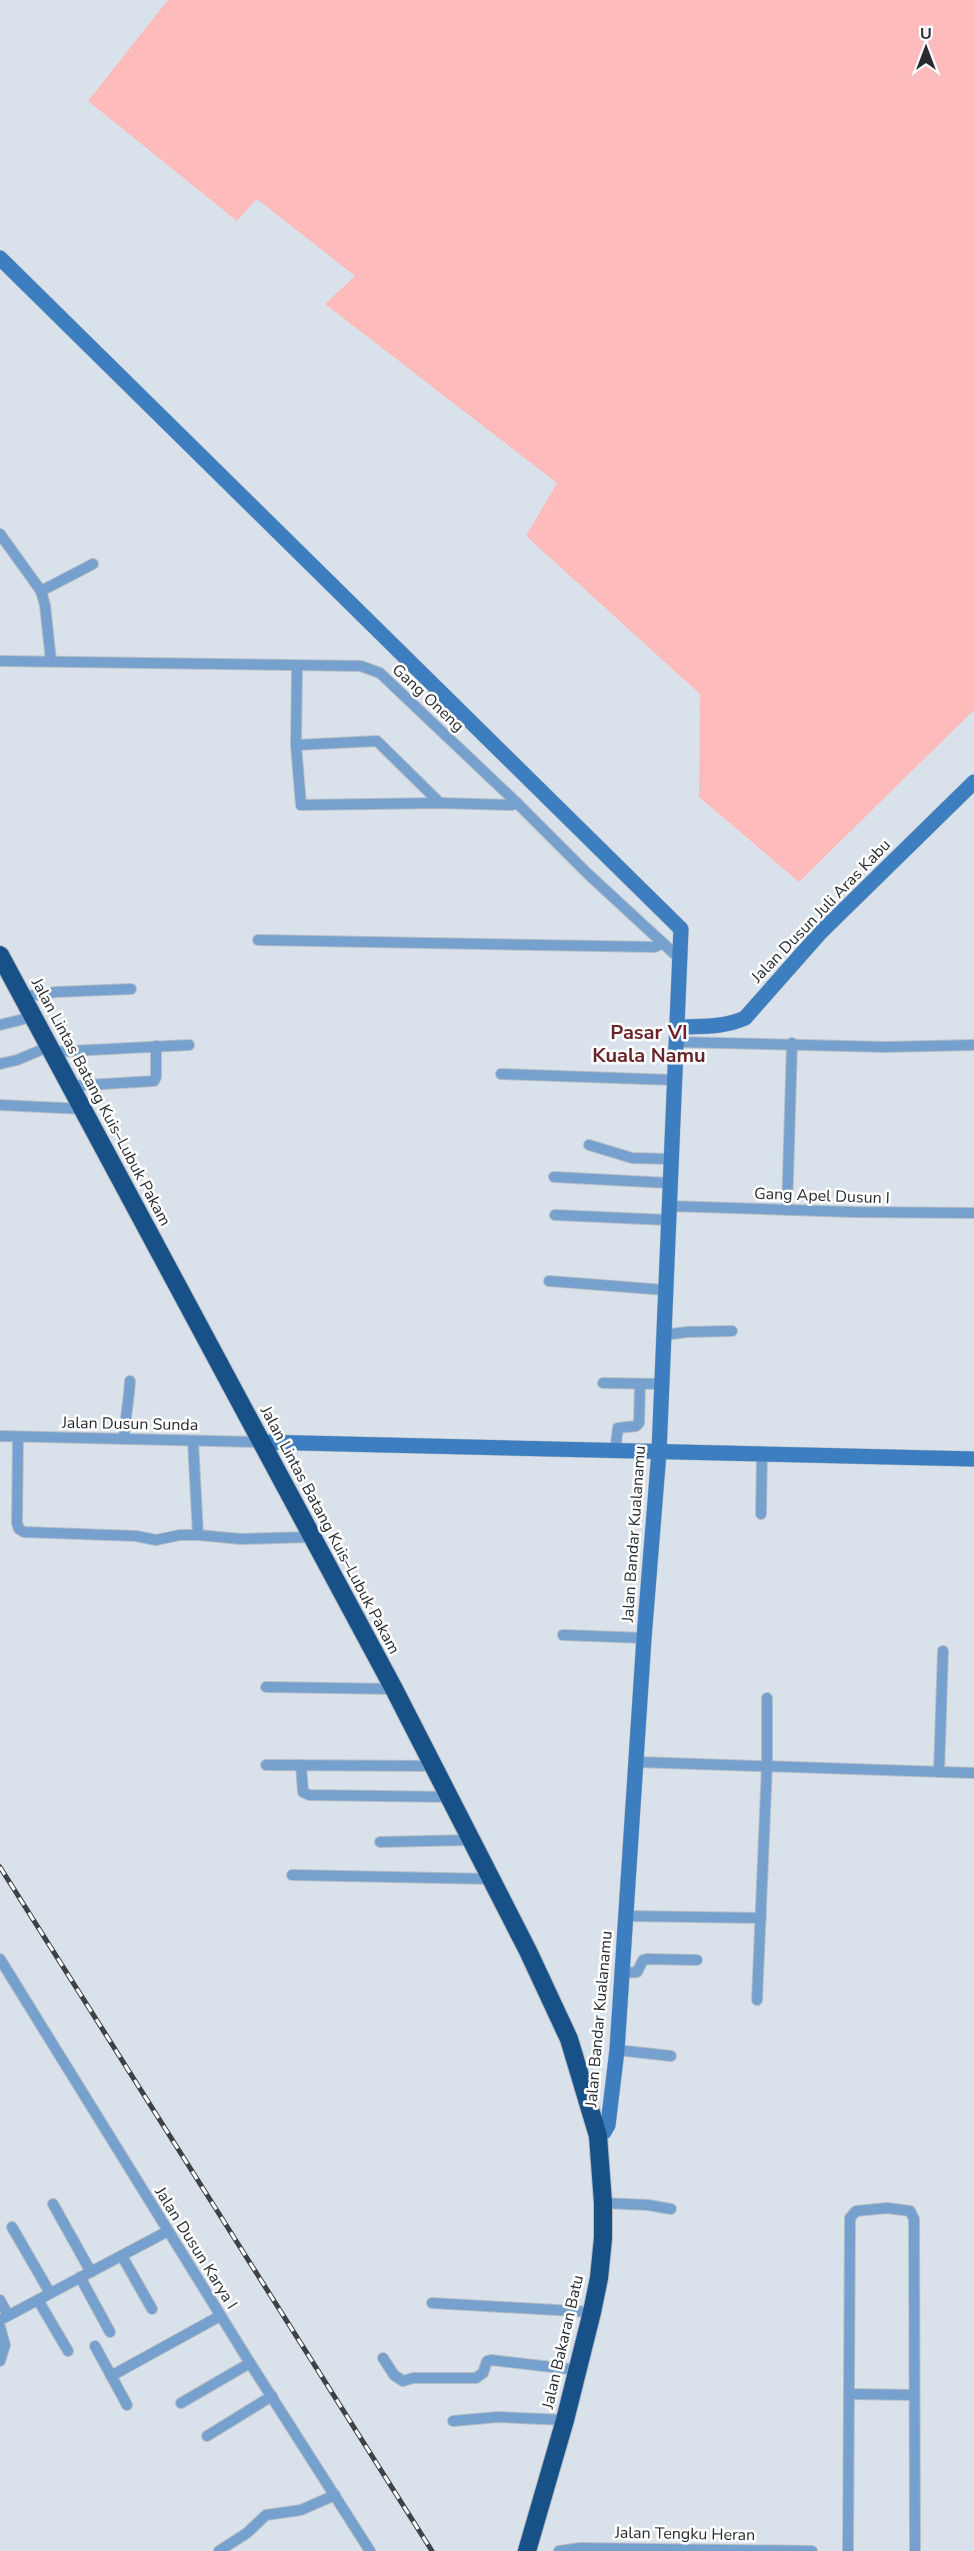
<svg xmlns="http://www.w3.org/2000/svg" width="974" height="2551" viewBox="0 0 974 2551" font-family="'Nunito Sans',sans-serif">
<rect width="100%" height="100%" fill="#d9e2eb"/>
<path fill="#fdbbbb" d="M 168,0 L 974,0 L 974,710 L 799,882 L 699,797 L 700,694 L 526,536 L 557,483 L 325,304 L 355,276 L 257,199 L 237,221 L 88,101 Z"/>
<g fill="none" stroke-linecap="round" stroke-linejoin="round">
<g stroke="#b6bdc5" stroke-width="12">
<g id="street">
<path d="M 0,534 L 41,591 L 45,605 L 51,661"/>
<path d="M 41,591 L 93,564"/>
<path d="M 0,661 L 361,666 L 380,673 L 517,803 L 588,874 L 679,958"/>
<path d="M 297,666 L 296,745 L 301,805 L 440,803 L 512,805 L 517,803"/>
<path d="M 296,745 L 377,741 L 440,803"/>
<path d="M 258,940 L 655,947 L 663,943"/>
<path d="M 21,997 L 56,992 L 131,989"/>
<path d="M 0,1025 L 32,1017"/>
<path d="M 676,1042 L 886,1047 L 974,1045"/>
<path d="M 51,1052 L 189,1045"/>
<path d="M 0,1064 L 17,1060 L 48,1047"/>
<path d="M 501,1074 L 675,1080"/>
<path d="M 70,1086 L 154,1081 L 156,1077 L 156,1046"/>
<path d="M 0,1105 L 83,1109"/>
<path d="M 589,1145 L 632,1158 L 671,1159"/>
<path d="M 554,1177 L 669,1183"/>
<path d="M 668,1206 L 853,1212 L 974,1213"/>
<path d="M 787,1210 L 792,1043"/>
<path d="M 555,1215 L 668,1220"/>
<path d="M 549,1281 L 665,1290"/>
<path d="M 664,1335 L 687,1332 L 732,1331"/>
<path d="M 603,1383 L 662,1384"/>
<path d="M 0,1436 L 260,1442"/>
<path d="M 18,1437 L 17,1523 L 19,1529 L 24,1532 L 136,1536 L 156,1540 L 180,1535 L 198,1535 L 241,1539 L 310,1537"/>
<path d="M 124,1439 C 125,1419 129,1400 130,1381"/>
<path d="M 193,1441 L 198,1535"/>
<path d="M 615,1451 L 618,1428 L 636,1426 L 639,1423 L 640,1384"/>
<path d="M 761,1514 L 762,1454"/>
<path d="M 563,1635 L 644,1638"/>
<path d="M 266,1687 L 394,1689"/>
<path d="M 637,1762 L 974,1773"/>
<path d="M 266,1765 L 434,1766"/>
<path d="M 301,1765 L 303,1792 L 309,1795 L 450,1797"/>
<path d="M 939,1772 L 943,1651"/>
<path d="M 380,1842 L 470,1840"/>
<path d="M 292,1875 L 491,1879"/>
<path d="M 626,1916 L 761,1918"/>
<path d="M 0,1959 L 250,2363 L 370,2551"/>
<path d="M 621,1973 L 637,1972 L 643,1960 L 647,1959 L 697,1960"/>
<path d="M 757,2000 L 767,1766 L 767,1698"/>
<path d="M 617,2050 L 671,2056"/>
<path d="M 603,2203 L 648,2205 L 671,2209"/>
<path d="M 53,2204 L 91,2272"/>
<path d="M 12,2227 L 50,2293"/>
<path d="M 122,2256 L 152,2309"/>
<path d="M 80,2277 L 110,2332"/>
<path d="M 0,2300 L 8,2315"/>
<path d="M 38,2300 L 68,2351"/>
<path d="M 432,2303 L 592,2312"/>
<path d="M 0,2320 L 168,2231"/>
<path d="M 0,2327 L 5,2345 L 0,2361"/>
<path d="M 95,2346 L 127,2405"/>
<path d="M 383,2358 L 394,2375 L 403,2381 L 413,2378 L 476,2378 L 483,2373 L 487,2361 L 491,2360 L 578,2370"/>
<path d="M 111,2376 L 220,2316"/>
<path d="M 849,2394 L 914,2395"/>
<path d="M 181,2403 L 250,2363"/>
<path d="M 453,2421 L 498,2417 L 565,2420"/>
<path d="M 207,2436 L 272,2396"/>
<path d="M 219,2551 L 247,2533 L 266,2515 L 301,2510 L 335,2495"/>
<path d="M 559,2551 L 580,2548 L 812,2551"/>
<path d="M 848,2551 L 850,2218 L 856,2211 L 887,2208 L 910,2211 L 914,2219 L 915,2551"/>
</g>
</g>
<g stroke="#b6bdc5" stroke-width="16">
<g id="secondary">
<path d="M 0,258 L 681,929 L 659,1452 L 644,1638 L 617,2050 L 608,2125 L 604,2132 L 598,2136"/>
<path d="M 677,1027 C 700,1026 723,1028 745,1018 L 820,933 L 974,782"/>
<path d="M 260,1442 L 974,1459"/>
</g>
</g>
<g stroke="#b6bdc5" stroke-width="20">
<path id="highway" d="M 0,955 L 394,1689 L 528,1951 L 569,2039 L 598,2136 L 603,2203 L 603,2238 L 599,2278 L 592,2312 L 565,2420 L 527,2551"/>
</g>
<use href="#street" stroke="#76a0cd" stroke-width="10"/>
<use href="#secondary" stroke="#3d7ec0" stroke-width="15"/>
<use href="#highway" stroke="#185188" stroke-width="18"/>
<g stroke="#3e4247" stroke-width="5">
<path id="rail" d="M 0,1867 L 432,2551"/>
</g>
<use href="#rail" stroke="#fff" stroke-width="3" stroke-dasharray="9" stroke-linecap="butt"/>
</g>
<g text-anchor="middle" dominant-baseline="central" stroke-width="5" stroke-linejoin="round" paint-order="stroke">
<g font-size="16" fill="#282b2f" stroke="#fff">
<text transform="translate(428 698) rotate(43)">Gang Oneng</text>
<text transform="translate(821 911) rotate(-46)">Jalan Dusun Juli Aras Kabu</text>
<text transform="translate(101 1102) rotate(62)">Jalan Lintas Batang Kuis–Lubuk Pakam</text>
<text transform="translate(822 1196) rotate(2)">Gang Apel Dusun I</text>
<text transform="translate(130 1424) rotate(1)">Jalan Dusun Sunda</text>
<text transform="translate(330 1530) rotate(62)">Jalan Lintas Batang Kuis–Lubuk Pakam</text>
<text transform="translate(634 1534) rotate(-86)">Jalan Bandar Kualanamu</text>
<text transform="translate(599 2019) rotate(-85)">Jalan Bandar Kualanamu</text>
<text transform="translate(196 2248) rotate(58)">Jalan Dusun Karya I</text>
<text transform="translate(563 2342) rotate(-77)">Jalan Bakaran Batu</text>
<text transform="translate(685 2534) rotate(1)">Jalan Tengku Heran</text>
</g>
<g font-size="20" font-weight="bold" fill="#6a2429" stroke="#fff">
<text x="649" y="1032">Pasar VI<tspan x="649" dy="23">Kuala Namu</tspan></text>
</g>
</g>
<g transform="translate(926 48)" stroke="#ffffff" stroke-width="4.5" paint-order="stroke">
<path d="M0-4.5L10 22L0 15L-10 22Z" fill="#282b2f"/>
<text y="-9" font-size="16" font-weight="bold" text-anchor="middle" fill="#282b2f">U</text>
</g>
</svg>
